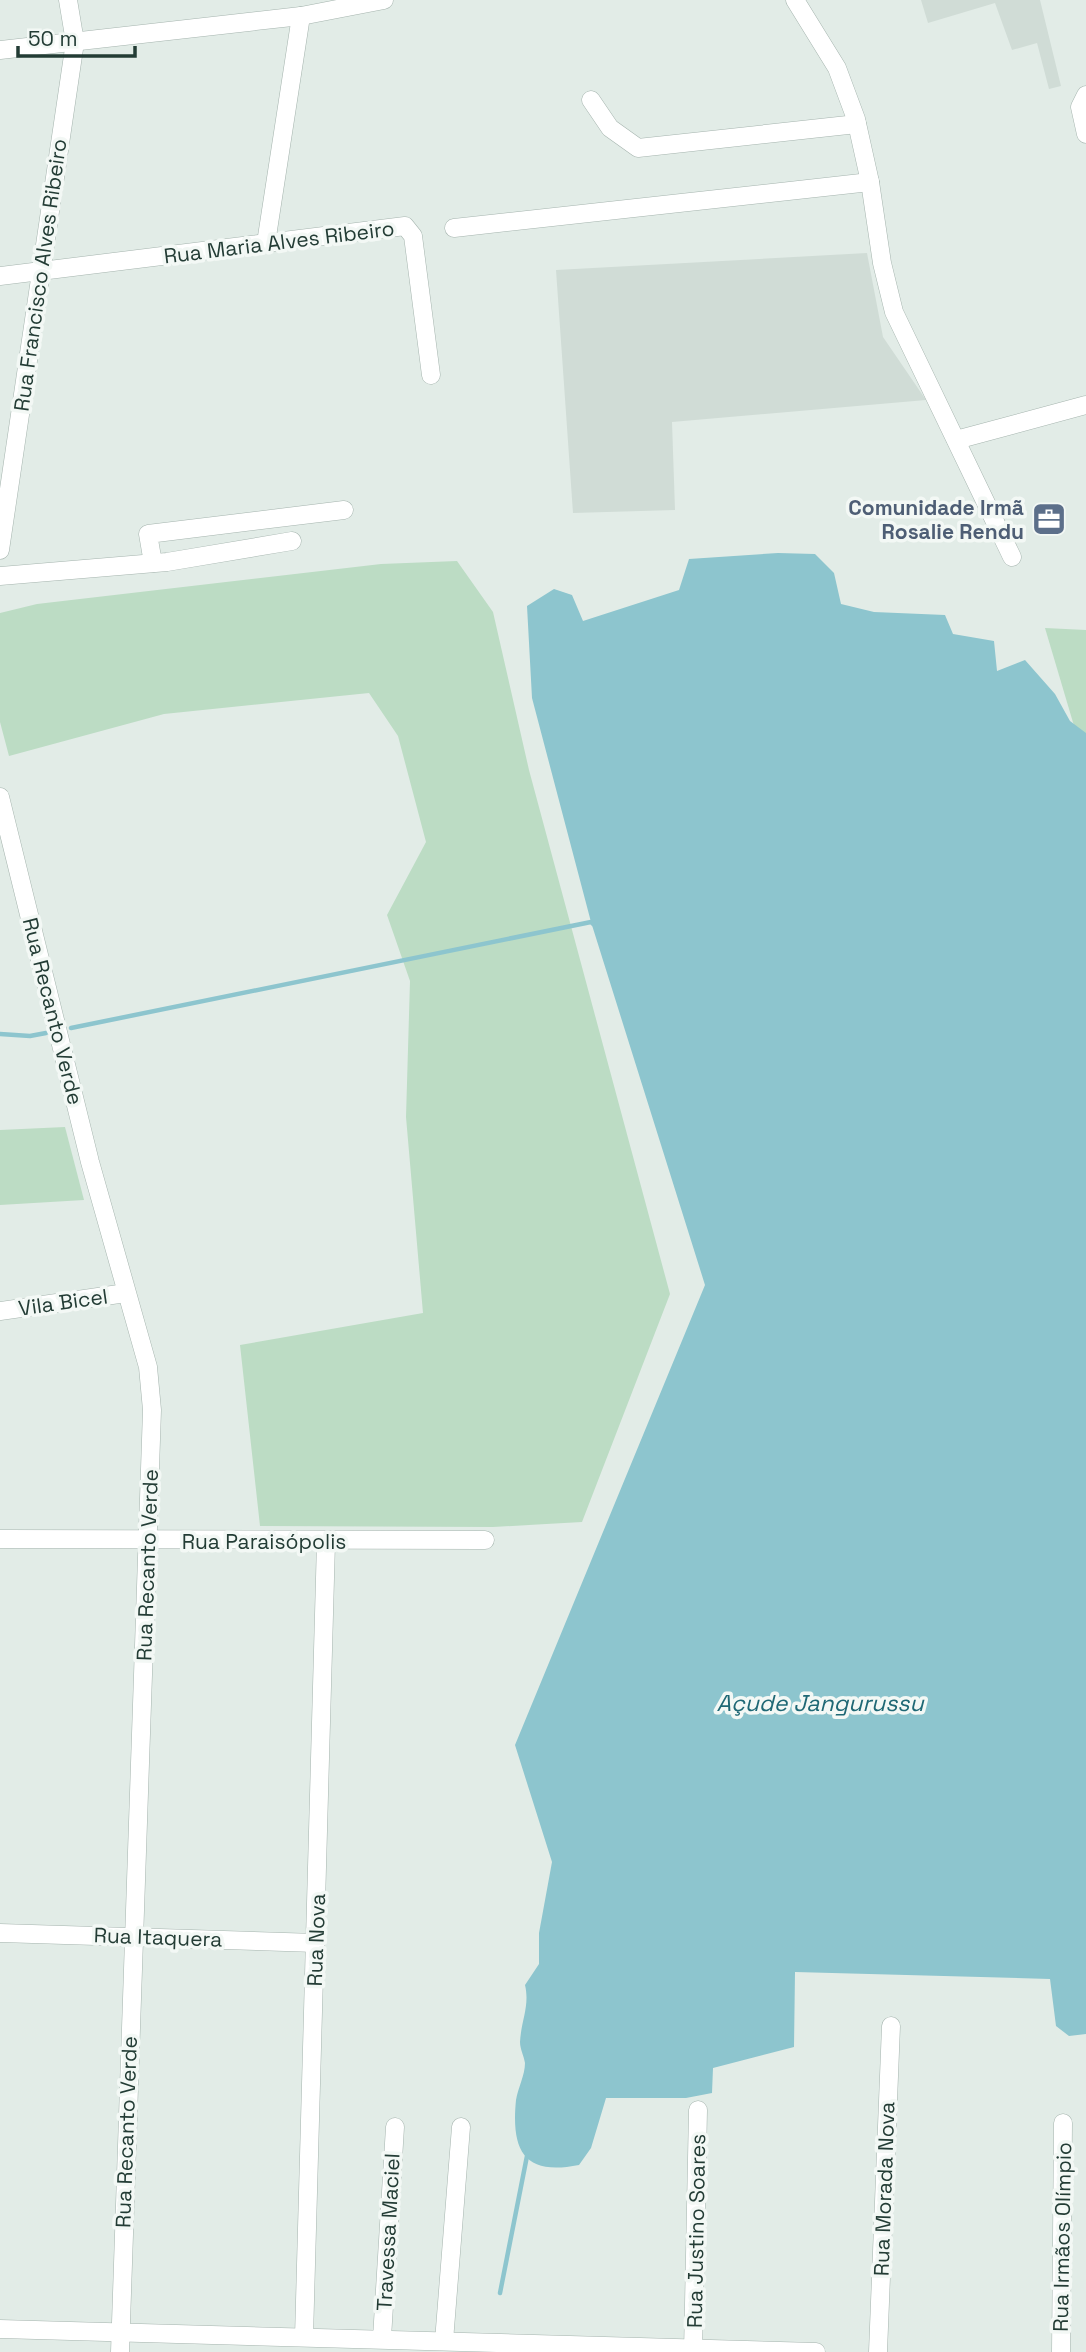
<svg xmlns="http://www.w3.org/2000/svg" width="1086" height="2352" viewBox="0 0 1086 2352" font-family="'Space Grotesk',sans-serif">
<rect width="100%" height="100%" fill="#e2ece7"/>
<g fill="#d0dcd6">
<path d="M 921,0 L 1040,0 L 1061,86 L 1049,89 L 1037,43 L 1012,50 L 995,3 L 928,23 Z"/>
<path d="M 867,253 L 883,337 L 926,400 L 672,422 L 675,510 L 573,513 L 556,270 Z"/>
</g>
<g fill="#bcdcc4">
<path d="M 457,561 L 493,612 L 529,770 L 670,1294 L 582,1522 L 493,1527 L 260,1526 L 240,1345 L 423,1313 L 406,1117 L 410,981 L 387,915 L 426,842 L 398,736 L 369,693 L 164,714 L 9,756 L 0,722 L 0,613 L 37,604 L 381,564 Z"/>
<path d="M 1045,628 L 1086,630 L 1086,747 L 1080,746 Z"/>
<path d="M 65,1127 L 84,1200 L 0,1205 L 0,1130 Z"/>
</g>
<path fill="#8dc5ce" d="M 778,553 L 815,554 L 834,573 L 841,604 L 874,612 L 945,615 L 953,634 L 994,641 L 997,671 L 1025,660 L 1055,694 L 1070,721 L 1086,733 L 1086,2034 L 1069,2036 L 1056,2026 L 1050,1979 L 795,1972 L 794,2047 L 713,2068 L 712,2093 L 686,2098 L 606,2098 L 591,2148 L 579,2165 C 524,2176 511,2151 516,2100 C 518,2088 525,2075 525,2063 C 524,2056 520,2049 520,2042 C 521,2021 530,2006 525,1985 L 539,1964 L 539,1933 L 552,1862 L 515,1745 L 705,1285 L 591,922 L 532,698 L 527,606 L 554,589 L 572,595 L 583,621 L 679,590 L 689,559 Z"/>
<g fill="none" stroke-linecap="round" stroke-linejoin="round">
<g stroke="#8dc5ce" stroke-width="4.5">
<path d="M 71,1028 L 591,922 L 593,924"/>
<path d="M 0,1034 L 30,1036 L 46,1033"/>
<path d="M 500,2293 L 527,2156"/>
</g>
<g stroke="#a5b4ae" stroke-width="19">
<g id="minor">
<path d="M 795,0 L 837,68 L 856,119 L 870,182 L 882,263 L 894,312 L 1012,557"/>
<path d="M 0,50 L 301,16 L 384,0"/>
<path d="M 1086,95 L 1080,107 L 1086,134"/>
<path d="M 591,100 L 610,128 L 638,148 L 857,124"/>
<path d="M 454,228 L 870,182"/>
<path d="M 266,243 L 301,16"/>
<path d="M 0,276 L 405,226 L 413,236 L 431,375"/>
<path d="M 956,440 L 1086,405"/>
<path d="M 0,550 L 75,42 L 68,0"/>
<path d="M 153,563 L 148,534 L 344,510"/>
<path d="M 0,576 L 167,562 L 292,541"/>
<path d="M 0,797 L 90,1162 L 148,1367 L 152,1410 L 120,2352"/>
<path d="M 0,1311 L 126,1293"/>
<path d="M 0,1539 L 485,1540"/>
<path d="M 0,1933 L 316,1943"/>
<path d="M 0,2329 L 816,2352"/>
<path d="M 304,2337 L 326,1542"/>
<path d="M 382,2338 L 395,2127"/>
<path d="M 444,2341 L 461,2127"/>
<path d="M 693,2352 L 698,2110"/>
<path d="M 878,2352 L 891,2026"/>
<path d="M 1061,2352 L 1063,2123"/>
</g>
</g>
<use href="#minor" stroke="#fff" stroke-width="18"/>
</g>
<defs>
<g id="office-square" transform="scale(1.75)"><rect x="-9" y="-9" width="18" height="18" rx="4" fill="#5c6f8a" stroke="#f3f8f5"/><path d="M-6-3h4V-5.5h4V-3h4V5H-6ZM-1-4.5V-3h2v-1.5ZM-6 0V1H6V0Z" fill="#fff"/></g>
</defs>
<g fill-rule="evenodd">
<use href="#office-square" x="1049" y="519"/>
</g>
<g text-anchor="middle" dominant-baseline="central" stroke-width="7" stroke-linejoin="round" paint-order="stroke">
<g font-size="21" fill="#233c35" stroke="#f3f8f5">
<text transform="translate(279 242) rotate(-7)">Rua Maria Alves Ribeiro</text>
<text transform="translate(40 275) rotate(-82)">Rua Francisco Alves Ribeiro</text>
<text transform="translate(53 1011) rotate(76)">Rua Recanto Verde</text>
<text transform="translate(63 1302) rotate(-8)">Vila Bicel</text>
<text x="264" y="1541">Rua Paraisópolis</text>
<text transform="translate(147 1565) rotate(-88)">Rua Recanto Verde</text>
<text transform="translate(158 1937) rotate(2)">Rua Itaquera</text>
<text transform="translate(316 1940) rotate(-88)">Rua Nova</text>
<text transform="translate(126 2132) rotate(-88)">Rua Recanto Verde</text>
<text transform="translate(884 2189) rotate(-88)">Rua Morada Nova</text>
<text transform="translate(696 2231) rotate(-89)">Rua Justino Soares</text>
<text transform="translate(388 2232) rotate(-87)">Travessa Maciel</text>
<text transform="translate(1062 2237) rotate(-89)">Rua Irmãos Olímpio</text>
</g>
<g font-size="21" font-weight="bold" fill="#4e5e75" stroke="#f3f8f5" text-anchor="end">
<text x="1024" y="507">Comunidade Irmã<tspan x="1024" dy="24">Rosalie Rendu</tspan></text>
</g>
<g font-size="23" font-style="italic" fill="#1f6875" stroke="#f3f8f5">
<text x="820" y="1703">Açude Jangurussu</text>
</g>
</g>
<path d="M18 46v10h117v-10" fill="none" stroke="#233c35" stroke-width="3.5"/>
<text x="28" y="46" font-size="21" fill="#233c35" stroke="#f3f8f5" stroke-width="5" paint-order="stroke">50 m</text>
</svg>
